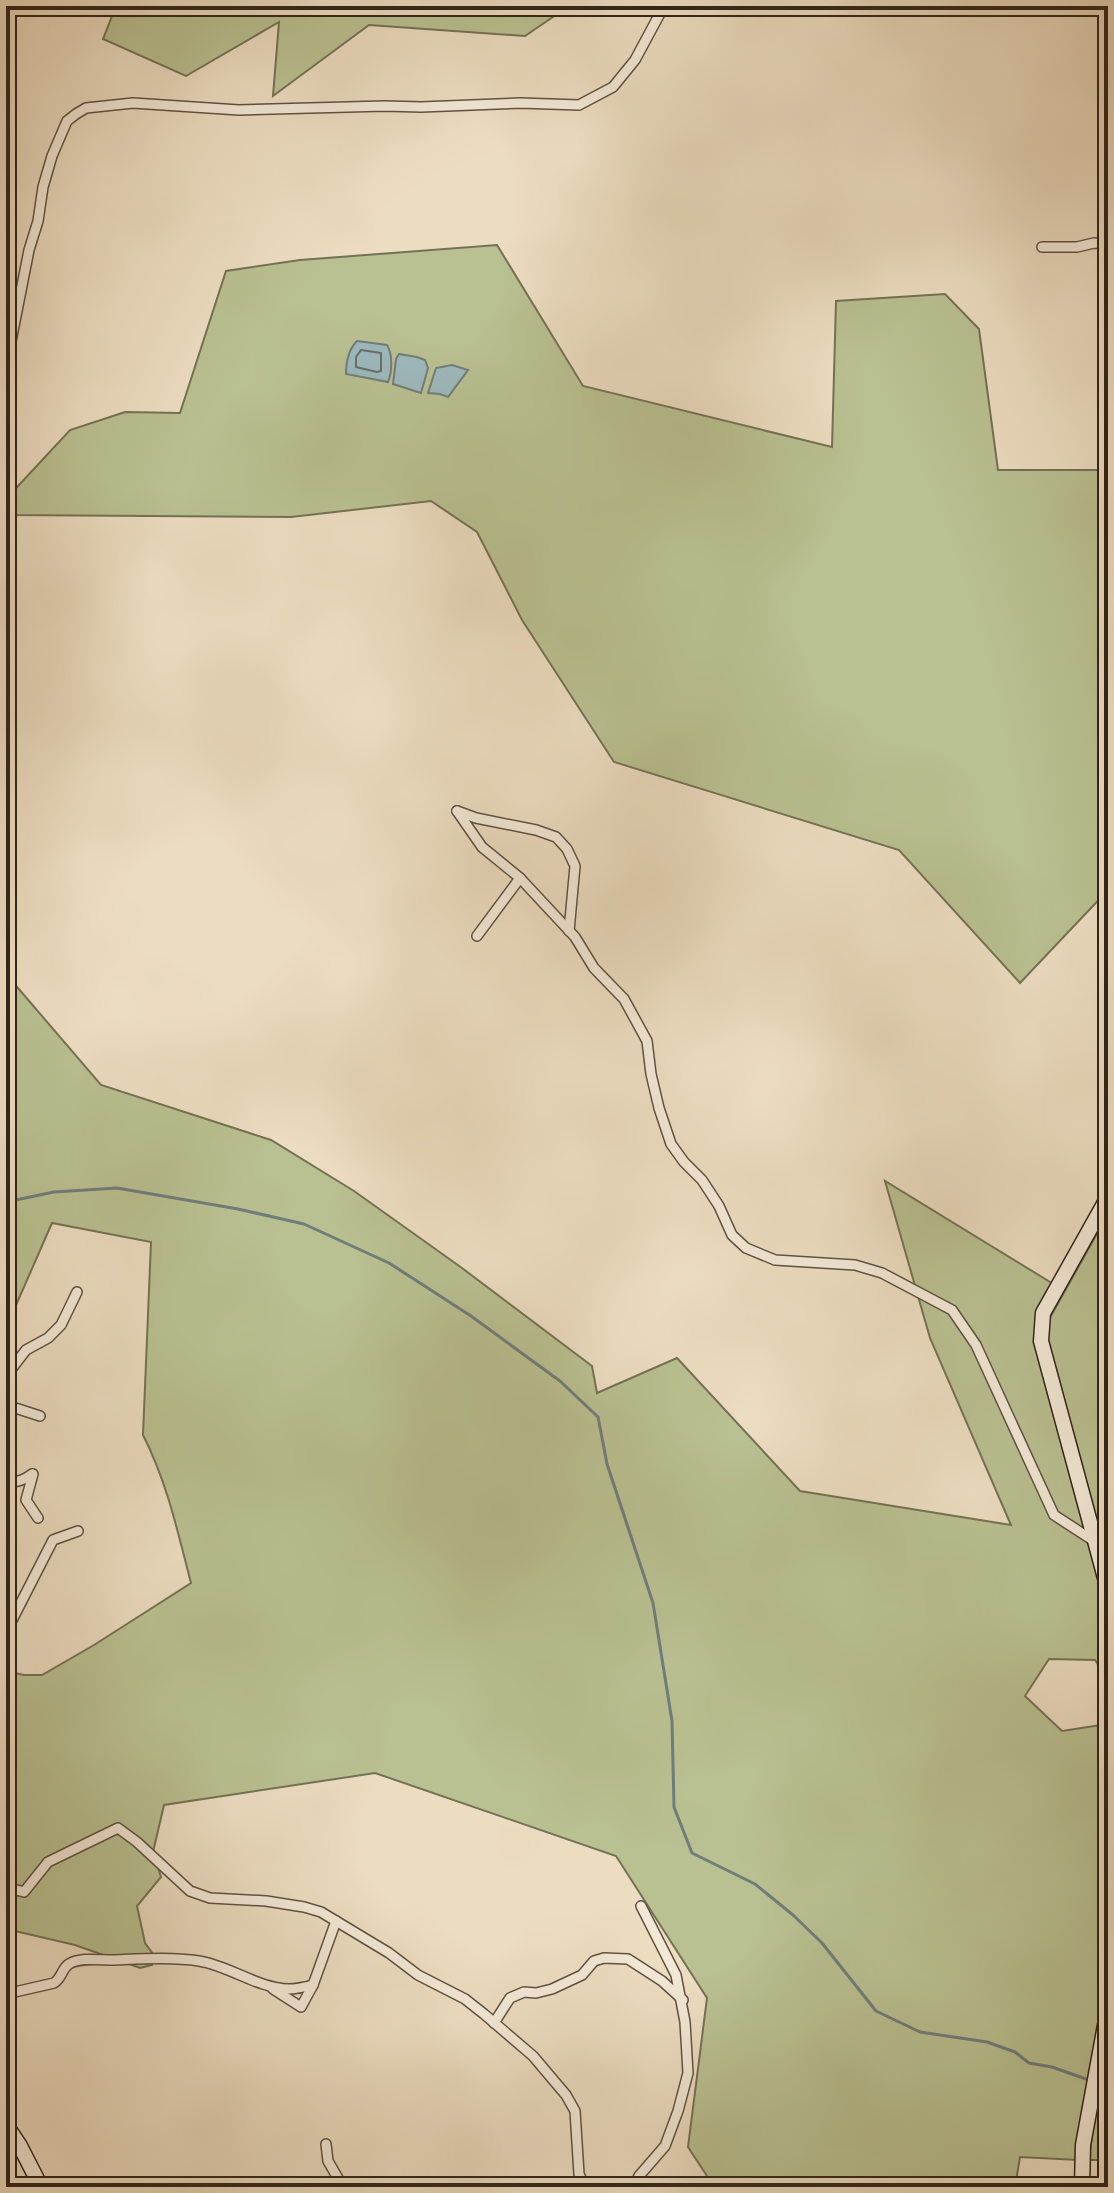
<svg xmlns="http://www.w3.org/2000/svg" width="1114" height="2193" viewBox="0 0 1114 2193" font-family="'IM FELL French Canon',serif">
<rect width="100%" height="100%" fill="#ecdcc0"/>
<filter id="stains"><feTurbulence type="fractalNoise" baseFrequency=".0025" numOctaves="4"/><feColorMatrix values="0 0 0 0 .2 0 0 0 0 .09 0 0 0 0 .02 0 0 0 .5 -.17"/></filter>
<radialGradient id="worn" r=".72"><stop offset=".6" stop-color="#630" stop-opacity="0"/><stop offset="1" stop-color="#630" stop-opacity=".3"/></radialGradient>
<g fill="#b9c091" stroke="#747255" stroke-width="2">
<path d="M 116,6 L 569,6 L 525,36 L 369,25 L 273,96 L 279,22 L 186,76 L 103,39 Z"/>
<path d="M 497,245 L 583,386 L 832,447 L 836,301 L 945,294 L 979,329 L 998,470 L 1108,470 L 1108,890 L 1020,983 L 899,850 L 614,762 L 522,620 L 477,532 L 431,501 L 291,517 L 6,515 L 6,499 L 70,430 L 125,412 L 180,413 L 226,271 L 300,260 Z"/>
<path d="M 6,974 L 101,1085 L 271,1140 L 354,1191 L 462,1268 L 592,1366 L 597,1393 L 677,1358 L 800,1491 L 1011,1525 L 930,1338 L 885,1181 L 1055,1285 L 1040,1311 L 1096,1561 L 1108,1603 L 1108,1679 L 1095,1660 L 1049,1659 L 1025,1696 L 1062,1731 L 1108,1724 L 1108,1991 L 1078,2160 L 1020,2157 L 1015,2187 L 710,2187 L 709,2179 L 688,2147 L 707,1998 L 616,1856 L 375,1773 L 164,1805 L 153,1852 L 161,1877 L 137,1906 L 145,1943 L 153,1954 L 152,1965 L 140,1968 L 75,1945 L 6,1929 L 6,1671 L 24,1675 L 42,1675 L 94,1645 L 191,1583 C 178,1533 167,1482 143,1435 L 151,1242 L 52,1223 L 6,1328 Z"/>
<path d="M 1108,1214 L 1108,1566 L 1043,1330 Z"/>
<path d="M 1108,2059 L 1108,2160 L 1089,2160 L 1096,2103 Z"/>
</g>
<g fill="#9db9bd" stroke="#717d7b" stroke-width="2">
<path d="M 357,341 L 387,345 C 393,354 392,372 388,382 L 346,374 C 346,361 348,350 357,341 Z"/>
<path d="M 399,354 L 417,357 L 425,360 L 428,368 L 421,393 L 393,384 L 396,359 Z"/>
<path d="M 452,365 L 468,370 L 448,397 L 440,394 L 428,393 L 436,368 Z"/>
</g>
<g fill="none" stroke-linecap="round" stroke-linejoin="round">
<path stroke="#666e6b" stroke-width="2" d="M 361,350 L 381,353 L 381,371 L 377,372 L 356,367 L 356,357 Z"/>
<path stroke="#717d7b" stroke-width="3" d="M 6,1202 L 54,1192 L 117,1188 L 238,1209 L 304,1224 L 389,1263 L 471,1316 L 560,1381 L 598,1417 L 607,1464 L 653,1603 L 672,1721 L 674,1807 L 692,1853 L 755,1884 L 793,1915 L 822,1943 L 876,2011 L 920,2032 L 987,2042 L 1015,2052 L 1029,2063 L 1052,2067 L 1086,2079"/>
<g stroke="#5f5243" stroke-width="12">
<g id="street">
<path d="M 1042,247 L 1077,247 L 1094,243 L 1108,244"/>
<path d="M 6,367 L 29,250 L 38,221 L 43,187 L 52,156 L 67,121 L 76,114 L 86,108 L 133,103 L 239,110 L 385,106 L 421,107 L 520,103 L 579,105 L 613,87 L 635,60 L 664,6"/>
<path d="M 457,811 L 482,847 L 520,878 L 575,937 L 594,968 L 624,999 L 647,1041 L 651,1074 L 659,1108 L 671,1144 L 684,1162 L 702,1180 L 719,1206 L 732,1235 L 746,1248 L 775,1260 L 855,1265 L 882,1273 L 952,1310 L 976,1345 L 1054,1515 L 1094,1541"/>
<path d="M 457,811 L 476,818 L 536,830 L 556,837 L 567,849 L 575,866 L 569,931"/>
<path d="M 477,936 L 520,878"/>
<path d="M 6,1376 L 26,1350 L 48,1338 L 61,1325 L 77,1292"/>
<path d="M 6,1405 L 40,1416"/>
<path d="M 33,1474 L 26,1500 L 38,1518"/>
<path d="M 6,1481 C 16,1484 24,1480 32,1474"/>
<path d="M 6,1632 L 53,1540 L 78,1531"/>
<path d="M 6,1897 L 17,1890 L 24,1892 L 48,1862 L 118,1828 L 137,1842 L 190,1891 L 210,1898 L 266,1901 L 304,1907 L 321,1912 L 389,1953 L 418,1975 L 465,1999 L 484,2014 L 533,2056 L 566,2095 L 575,2111 L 579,2174 L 585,2187"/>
<path d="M 273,1989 L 301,2007 L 313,1985 L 336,1921"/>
<path d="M 6,1994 L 54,1983 C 62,1978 62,1968 69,1964 C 80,1957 100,1960 112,1960 C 141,1959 171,1957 199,1961 C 230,1966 257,1988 289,1989 C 297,1989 305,1987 313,1985"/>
<path d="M 494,2023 L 510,1998 L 524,1992 L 536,1993 L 552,1989 L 582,1975 L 594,1961 L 604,1958 L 628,1959 L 662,1981 L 683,2000"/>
<path d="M 326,2144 L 328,2161 L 343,2187"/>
<path d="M 634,2187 L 639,2176 L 665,2146 L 678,2111 L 688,2073 L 685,2022 L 676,1975 L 641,1906"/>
</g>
</g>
<g stroke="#302419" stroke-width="17">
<g id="secondary">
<path d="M 1108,1197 L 1043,1313 L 1041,1341 L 1108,1589"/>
<path d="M 6,2125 L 20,2146 L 41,2187"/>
<path d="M 1082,2187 L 1083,2145 L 1108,2009"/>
</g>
</g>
<use href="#street" stroke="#f3e8d6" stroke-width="9"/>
<use href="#secondary" stroke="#f3e8d6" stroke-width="14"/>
</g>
<rect width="1114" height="2193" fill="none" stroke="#ecdcc0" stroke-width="32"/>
<rect x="8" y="8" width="1098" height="2177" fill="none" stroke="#302419" stroke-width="4"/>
<rect x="16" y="16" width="1082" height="2161" fill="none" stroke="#302419" stroke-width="2"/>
<rect width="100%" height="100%" filter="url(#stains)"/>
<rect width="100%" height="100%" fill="url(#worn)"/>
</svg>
